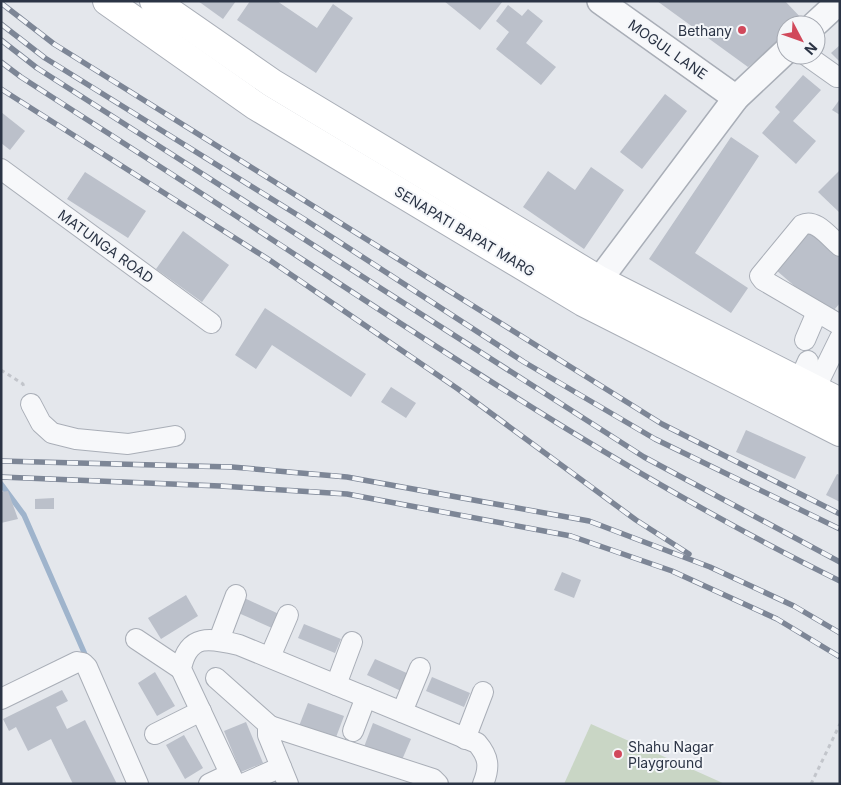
<svg xmlns="http://www.w3.org/2000/svg" width="841" height="785" viewBox="0 0 841 785" font-family="Inter,sans-serif">
<rect width="100%" height="100%" fill="#e4e7ec"/>
<path fill="#c9d6c5" d="M 591,724 L 725,784 L 564,784 Z"/>
<g fill="none" stroke-linecap="round" stroke-linejoin="round">
<path stroke="#9fb4cc" stroke-width="5.5" d="M 1,484 L 24,515 L 87,659"/>
</g>
<g fill="#bbc0ca">
<path d="M 198,1 L 236,1 L 223,19 Z"/>
<path d="M 250,1 L 277,1 L 317,28 L 333,4 L 353,18 L 316,73 L 237,20 Z"/>
<path d="M 444,1 L 503,1 L 480,30 Z"/>
<path d="M 657,1 L 785,1 L 804,21 L 799,25 L 786,25 L 786,36 L 748,67 Z"/>
<path d="M 508,5 L 522,16 L 528,9 L 543,21 L 526,43 L 556,67 L 541,85 L 496,49 L 509,32 L 496,21 Z"/>
<path d="M 840,45 L 840,62 L 831,53 Z"/>
<path d="M 803,75 L 821,90 L 793,121 L 816,141 L 796,164 L 762,133 L 780,112 L 775,107 Z"/>
<path d="M 665,94 L 687,111 L 642,169 L 620,152 Z"/>
<path d="M 840,99 L 840,115 L 832,110 Z"/>
<path d="M 1,112 L 25,131 L 10,150 L 1,143 Z"/>
<path d="M 731,137 L 759,156 L 695,253 L 748,288 L 731,313 L 649,259 Z"/>
<path d="M 591,167 L 624,190 L 584,249 L 523,207 L 548,171 L 575,190 Z"/>
<path d="M 840,170 L 840,213 L 818,192 Z"/>
<path d="M 85,172 L 146,211 L 128,238 L 67,199 Z"/>
<path d="M 183,231 L 229,265 L 202,302 L 156,269 Z"/>
<path d="M 810,231 L 840,257 L 840,303 L 829,316 L 776,270 Z"/>
<path d="M 265,308 L 366,374 L 351,397 L 272,345 L 256,369 L 235,355 Z"/>
<path d="M 391,387 L 416,403 L 406,418 L 381,402 Z"/>
<path d="M 746,430 L 806,457 L 795,479 L 736,452 Z"/>
<path d="M 837,474 L 840,475 L 840,502 L 826,495 Z"/>
<path d="M 8,491 L 18,519 L 1,523 L 1,492 Z"/>
<path d="M 54,498 L 54,509 L 35,509 L 35,499 Z"/>
<path d="M 562,572 L 581,580 L 574,598 L 554,590 Z"/>
<path d="M 186,595 L 198,616 L 161,639 L 148,618 Z"/>
<path d="M 240,596 L 279,614 L 272,628 L 234,611 Z"/>
<path d="M 304,624 L 341,639 L 335,653 L 298,638 Z"/>
<path d="M 375,659 L 409,674 L 401,691 L 367,675 Z"/>
<path d="M 155,672 L 175,706 L 157,716 L 138,683 Z"/>
<path d="M 432,677 L 470,693 L 464,707 L 426,691 Z"/>
<path d="M 62,690 L 68,701 L 56,707 L 67,729 L 85,720 L 117,784 L 73,784 L 51,739 L 28,751 L 16,727 L 9,731 L 3,719 Z"/>
<path d="M 308,703 L 344,716 L 335,740 L 299,726 Z"/>
<path d="M 246,722 L 263,763 L 241,772 L 224,731 Z"/>
<path d="M 373,723 L 411,739 L 401,762 L 364,747 Z"/>
<path d="M 184,735 L 203,768 L 185,779 L 166,745 Z"/>
</g>
<g fill="none" stroke-linecap="round" stroke-linejoin="round">
<g stroke="#a9aeb7" stroke-width="22">
<g id="minor">
<path d="M 806,55 L 837,77 L 840,77"/>
<path d="M 1,169 L 211,323"/>
<path d="M 840,246 C 829,237 816,218 802,225 L 760,276 L 763,280 L 840,325"/>
<path d="M 805,340 L 817,312"/>
<path d="M 799,381 L 808,361"/>
<path d="M 815,389 L 840,338"/>
<path d="M 31,404 L 41,423 L 52,433 L 76,439 L 128,444 L 175,436"/>
<path d="M 136,639 L 181,669"/>
<path d="M 219,640 L 236,595"/>
<path d="M 270,657 L 288,615"/>
<path d="M 216,678 L 270,726"/>
<path d="M 336,685 L 352,642"/>
<path d="M 1,699 L 77,662 L 83,663 L 87,667 L 138,784"/>
<path d="M 402,712 L 420,668"/>
<path d="M 353,731 L 366,697"/>
<path d="M 155,734 L 201,711"/>
<path d="M 465,739 L 483,692"/>
<path d="M 209,784 L 230,774"/>
<path d="M 235,784 L 181,669 C 188,633 210,638 239,645 L 477,743 C 489,757 490,767 483,784"/>
<path d="M 243,784 L 281,767"/>
<path d="M 288,784 L 268,735 L 268,729 L 270,726 L 433,779 L 438,784"/>
</g>
</g>
<g stroke="#a9aeb7" stroke-width="28">
<g id="tertiary">
<path d="M 600,1 L 736,98"/>
<path d="M 814,25 L 840,1"/>
<path d="M 588,295 L 736,98 L 786,51"/>
</g>
</g>
<g stroke="#a9aeb7" stroke-width="30">
<g id="secondary">
<path d="M 107,1 L 256,106 L 583,302 L 840,432"/>
<path d="M 154,1 L 272,83 L 599,280 L 840,402"/>
</g>
</g>
<g stroke="#c2c5cb" stroke-width="3" stroke-dasharray="4 4" stroke-linecap="butt">
<path d="M 1,370 L 23,384 L 24,388"/>
<path d="M 811,784 L 840,724"/>
</g>
<use href="#minor" stroke="#f7f8fa" stroke-width="20"/>
<use href="#tertiary" stroke="#f7f8fa" stroke-width="25"/>
<use href="#secondary" stroke="#fff" stroke-width="28"/>
<g stroke="#7d8696" stroke-width="5.5">
<g id="rail">
<path d="M 1,3 L 54,44 L 662,424 L 840,514"/>
<path d="M 1,24 L 45,58 L 304,219 L 524,362 L 655,439 L 840,529"/>
<path d="M 1,40 L 37,68 L 644,457 L 840,562"/>
<path d="M 1,62 L 21,77 C 109,134 197,190 285,248 C 465,366 646,486 840,581"/>
<path d="M 1,89 L 271,261 L 458,389 L 636,520 L 689,554"/>
<path d="M 1,461 L 232,467 L 347,477 L 589,521 L 710,567 L 794,606 L 840,633"/>
<path d="M 1,477 L 220,486 L 347,494 L 571,536 L 672,571 L 777,619 L 840,657"/>
</g>
</g>
<use href="#rail" stroke="#f4f6f9" stroke-width="4" stroke-dasharray="11" stroke-linecap="butt"/>
</g>
<g fill="#d1495b" stroke="#f4f6f9" stroke-width="2">
<circle cx="742" cy="30" r="5"/>
<circle cx="618" cy="754" r="5"/>
</g>
<g text-anchor="middle" dominant-baseline="central" stroke-width="4" stroke-linejoin="round" paint-order="stroke">
<g font-size="14" fill="#2b3445" stroke="#f4f6f9" text-anchor="end">
<text x="732" y="30">Bethany</text>
<text x="628" y="746" text-anchor="start">Shahu Nagar<tspan x="628" dy="16">Playground</tspan></text>
</g>
<g font-size="14" fill="#2b3445" stroke="#f4f6f9">
<text transform="translate(668 49) rotate(35)">MOGUL LANE</text>
<text transform="translate(465 231) rotate(31)">SENAPATI BAPAT MARG</text>
<text transform="translate(106 246) rotate(36)">MATUNGA ROAD</text>
</g>
</g>
<rect width="841" height="785" fill="none" stroke="#2b3445" stroke-width="5"/>
<g transform="translate(801 40) rotate(131)"><circle r="24" fill="#f4f6f9" stroke="#a4a8b1"/>
<path d="M0-4L9 19L0 12L-9 19Z" fill="#d1495b"/>
<text y="-8" font-size="14" font-weight="bold" text-anchor="middle" fill="#2b3445">N</text>
</g>
</svg>
